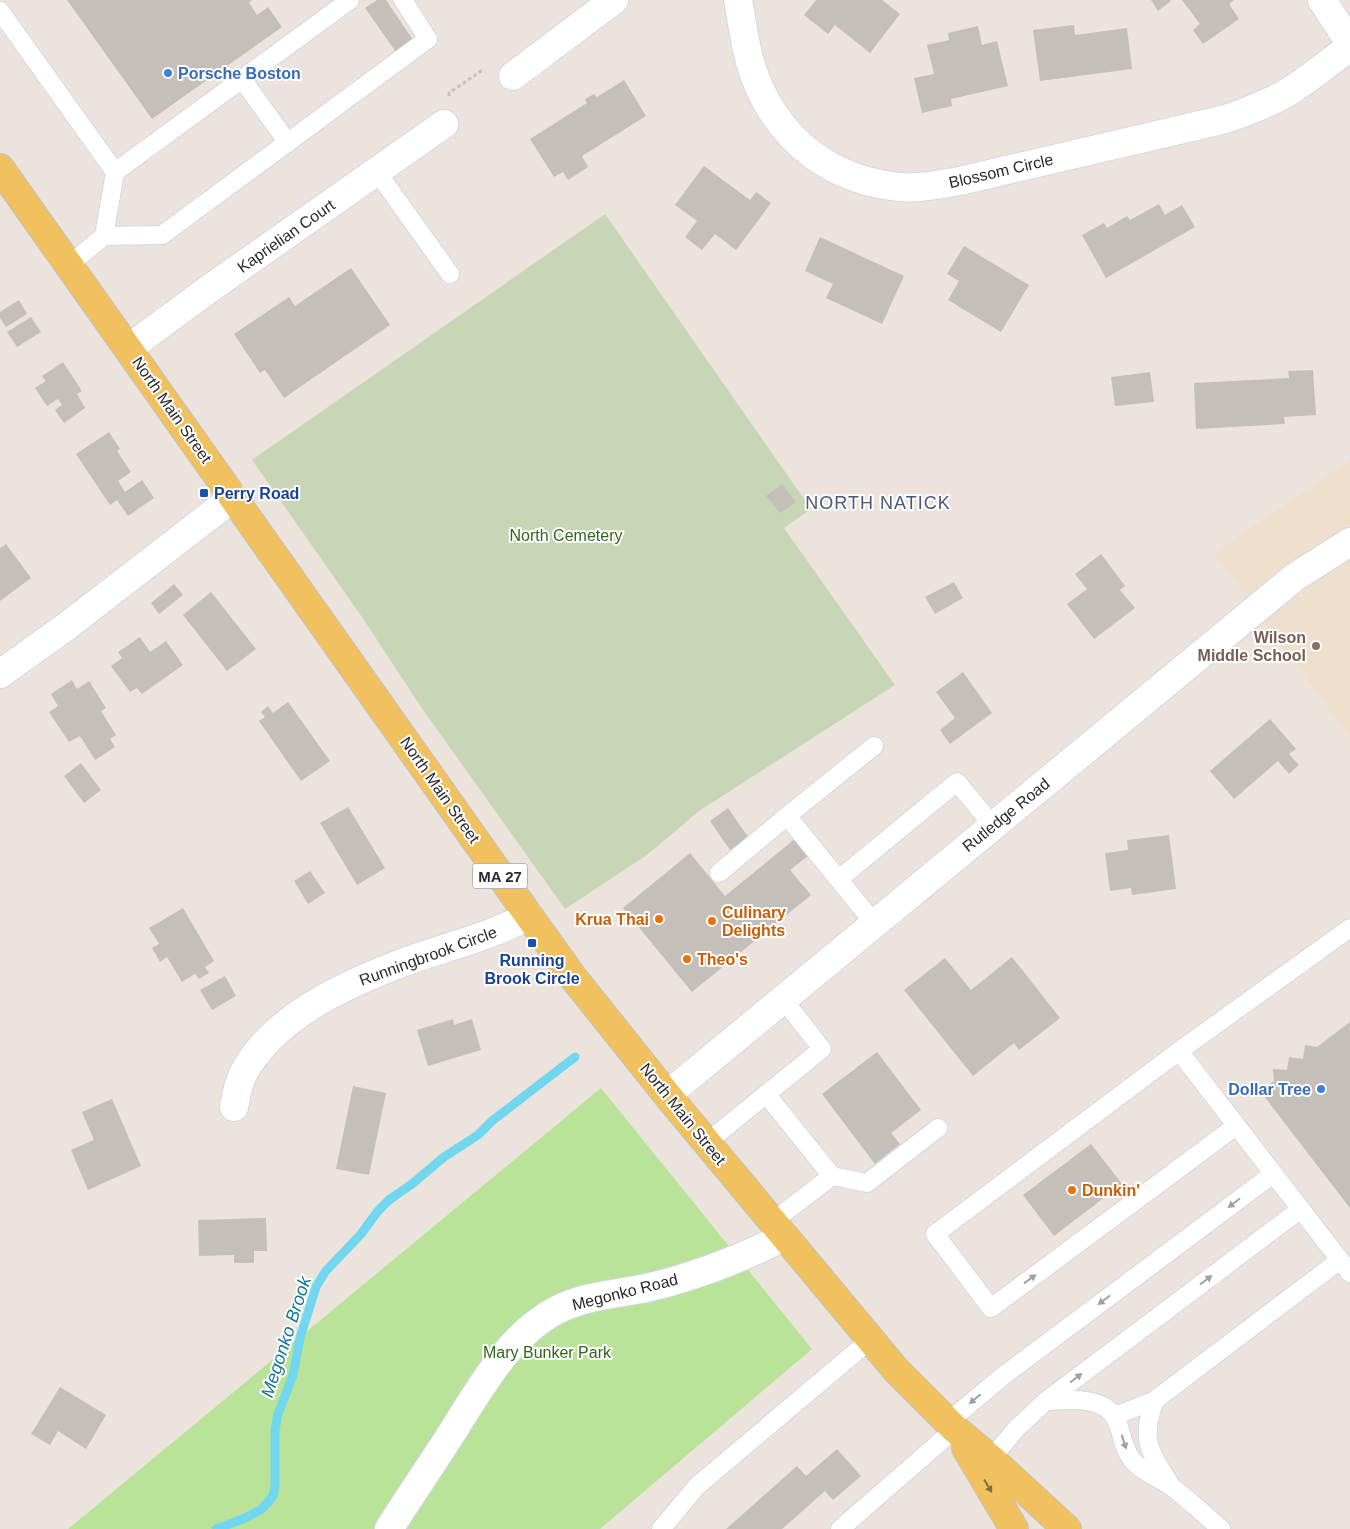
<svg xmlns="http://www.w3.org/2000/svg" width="1350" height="1529" viewBox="0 0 1350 1529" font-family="Helvetica,sans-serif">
<rect width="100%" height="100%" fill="#ece4dc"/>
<path fill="#eee0cc" d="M 1350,460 L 1350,738 L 1214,553 Z"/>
<path fill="#b9e399" d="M 601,1088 L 812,1349 L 600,1529 L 68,1529 Z"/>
<path fill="#c7d6b4" d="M 605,214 L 811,509 L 784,528 L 895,685 L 699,811 L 647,855 L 565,909 L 421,707 L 364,620 L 252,460 Z"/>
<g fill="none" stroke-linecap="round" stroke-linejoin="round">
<path stroke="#70d7ee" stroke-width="9" d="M 216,1529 L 243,1519 L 262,1509 L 273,1496 L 275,1485 L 275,1430 L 278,1414 L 293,1375 L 300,1338 L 316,1287 L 325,1272 L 361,1234 L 378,1211 L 389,1200 L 412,1184 L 444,1157 L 478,1135 L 492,1121 L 575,1057"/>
</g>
<g fill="#c4bfb8">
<path d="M 67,0 L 252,0 L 249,3 L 257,15 L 268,7 L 282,27 L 152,119 Z"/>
<path d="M 377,0 L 386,0 L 413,40 L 396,52 L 365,8 Z"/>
<path d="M 816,0 L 882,0 L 900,14 L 870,53 L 835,25 L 828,34 L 804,15 Z"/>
<path d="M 1151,0 L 1170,0 L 1171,1 L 1158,11 Z"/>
<path d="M 1182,0 L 1234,0 L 1229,4 L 1239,19 L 1203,44 L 1193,30 L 1200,24 Z"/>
<path d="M 1074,25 L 1075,35 L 1127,28 L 1132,69 L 1040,81 L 1033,30 Z"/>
<path d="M 978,26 L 982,45 L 997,41 L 1008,86 L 951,99 L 952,106 L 922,113 L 914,78 L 934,74 L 927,45 L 949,40 L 948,33 Z"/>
<path d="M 624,80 L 646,116 L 582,156 L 588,167 L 568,180 L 563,172 L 554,177 L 530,139 L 587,103 L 585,99 L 594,94 L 597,97 Z"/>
<path d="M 704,166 L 750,200 L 756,192 L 771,203 L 736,250 L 715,234 L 702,250 L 685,237 L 697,221 L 675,205 Z"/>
<path d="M 1159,204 L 1165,215 L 1182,205 L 1195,227 L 1106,278 L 1082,235 L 1104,223 L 1107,228 L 1127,216 L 1130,220 Z"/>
<path d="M 820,237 L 904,276 L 882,324 L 826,298 L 833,284 L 805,271 Z"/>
<path d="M 964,246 L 1029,285 L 1001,332 L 948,300 L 959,281 L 947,274 Z"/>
<path d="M 351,268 L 390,325 L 284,398 L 265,370 L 260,373 L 234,334 L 289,297 L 295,306 Z"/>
<path d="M 19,300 L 27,314 L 6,327 L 0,318 L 0,312 Z"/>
<path d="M 31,317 L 41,332 L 17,347 L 7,332 Z"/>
<path d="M 63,362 L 82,391 L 77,394 L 85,408 L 64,423 L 55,410 L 62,405 L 58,399 L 47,406 L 35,388 L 46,381 L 42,376 Z"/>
<path d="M 1313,370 L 1316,415 L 1284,417 L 1285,424 L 1196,429 L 1194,383 L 1289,378 L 1288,371 Z"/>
<path d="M 1150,372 L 1154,402 L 1115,406 L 1111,377 Z"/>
<path d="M 109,432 L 120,449 L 117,451 L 131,472 L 118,481 L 125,492 L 142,480 L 154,498 L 128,516 L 117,500 L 110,505 L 76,454 Z"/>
<path d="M 782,484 L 796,502 L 780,513 L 766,496 Z"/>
<path d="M 6,544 L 31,578 L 0,601 L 0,548 Z"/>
<path d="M 1101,554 L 1125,586 L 1120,590 L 1135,608 L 1094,639 L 1067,604 L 1087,589 L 1075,574 Z"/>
<path d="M 954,582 L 963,598 L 935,614 L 925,597 Z"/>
<path d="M 174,584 L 183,595 L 159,614 L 151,603 Z"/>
<path d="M 211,592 L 256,649 L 227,671 L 183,615 Z"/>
<path d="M 140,637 L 150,652 L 166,641 L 183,665 L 142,694 L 137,688 L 130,692 L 111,666 L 122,658 L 118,652 Z"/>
<path d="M 963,672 L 992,713 L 950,744 L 940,730 L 955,718 L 936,692 Z"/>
<path d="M 72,680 L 77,689 L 89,681 L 106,708 L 101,711 L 116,735 L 110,739 L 115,747 L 95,760 L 80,736 L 69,742 L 49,712 L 58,706 L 51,694 Z"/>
<path d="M 288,702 L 330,761 L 301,781 L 259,721 L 265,717 L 261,712 L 268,706 L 273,713 Z"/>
<path d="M 1270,719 L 1296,749 L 1289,754 L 1299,765 L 1289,774 L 1278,761 L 1234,799 L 1210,771 Z"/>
<path d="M 81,763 L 101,790 L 84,803 L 64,776 Z"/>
<path d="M 348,807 L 385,868 L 357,885 L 320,823 Z"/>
<path d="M 728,808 L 748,837 L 730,850 L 710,821 Z"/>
<path d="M 1169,835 L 1176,889 L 1132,895 L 1131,888 L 1110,891 L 1105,853 L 1128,850 L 1127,840 Z"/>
<path d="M 796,838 L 809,855 L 790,870 L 811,895 L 692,992 L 623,908 L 690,853 L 725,896 Z"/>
<path d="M 310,871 L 325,893 L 308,904 L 294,881 Z"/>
<path d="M 183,908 L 214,961 L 205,967 L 209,973 L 199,979 L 195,974 L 182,982 L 167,957 L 160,962 L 152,948 L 159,944 L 149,928 Z"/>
<path d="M 1012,957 L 1060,1018 L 1019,1050 L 1014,1043 L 973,1076 L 904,990 L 945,958 L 971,990 Z"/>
<path d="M 225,976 L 236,996 L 212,1010 L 200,990 Z"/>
<path d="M 453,1019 L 454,1025 L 472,1019 L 481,1050 L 428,1066 L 417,1030 Z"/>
<path d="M 1350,1022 L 1350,1208 L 1260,1091 L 1274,1081 L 1273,1069 L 1287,1070 L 1289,1057 L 1303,1059 L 1305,1045 L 1317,1047 Z"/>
<path d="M 877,1052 L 921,1110 L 891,1133 L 900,1144 L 875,1164 L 822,1094 Z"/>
<path d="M 353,1086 L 386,1093 L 369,1175 L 336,1169 Z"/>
<path d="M 112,1099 L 141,1166 L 88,1190 L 71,1150 L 94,1140 L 82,1112 Z"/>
<path d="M 1091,1144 L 1122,1184 L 1054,1236 L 1023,1195 Z"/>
<path d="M 266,1218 L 267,1251 L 254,1251 L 254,1263 L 234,1263 L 234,1255 L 199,1256 L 198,1220 Z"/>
<path d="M 60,1387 L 106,1415 L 86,1449 L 58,1431 L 50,1445 L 31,1434 Z"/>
<path d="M 837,1449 L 861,1476 L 833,1500 L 825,1491 L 782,1529 L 726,1529 L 797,1466 L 806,1476 Z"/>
</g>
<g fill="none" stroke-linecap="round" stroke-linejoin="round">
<g stroke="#d2d7e3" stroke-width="20">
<g id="lane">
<path d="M 0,11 L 115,172 L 104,236 L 69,265"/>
<path d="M 242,79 L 288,143"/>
<path d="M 115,172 L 350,0"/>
<path d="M 377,172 L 450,274"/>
<path d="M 104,236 L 162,235 L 428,39 L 403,0"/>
<path d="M 787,816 L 874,746"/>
<path d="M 719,873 L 787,816 L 874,923"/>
<path d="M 839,879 L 957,782 L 993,826"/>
<path d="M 1179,1051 L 1350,1273"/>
<path d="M 766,1094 L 832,1176 L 772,1222"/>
<path d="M 1236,1126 L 991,1308 L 935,1234 L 1179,1051 L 1350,928"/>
<path d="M 706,1143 L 822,1049 L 783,999"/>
<path d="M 832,1176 L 867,1183 L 938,1128"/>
<path d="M 1155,1400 C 1140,1439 1149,1451 1170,1484"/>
<path d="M 1046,1401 C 1064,1400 1090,1397 1106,1408 C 1124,1420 1119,1446 1133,1461 C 1144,1473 1159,1478 1172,1487 C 1189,1500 1205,1515 1221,1529"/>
<path d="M 1115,1416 L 1155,1400 L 1340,1260"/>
<path d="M 948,1422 L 1003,1376 L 1273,1174"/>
<path d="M 991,1459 L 1016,1429 L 1046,1401 L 1301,1209"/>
<path d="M 661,1529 L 697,1486 L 870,1340"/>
<path d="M 840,1529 L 955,1429"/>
</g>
</g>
<g stroke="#d2d7e3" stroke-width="30">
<g id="street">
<path d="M 738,0 C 743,27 746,56 757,82 C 782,143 834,181 900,187 C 920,189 940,184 960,181 L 1226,119 C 1245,112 1265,105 1283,95 C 1307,81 1328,63 1350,47"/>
<path d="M 1322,0 L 1350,43"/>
<path d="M 513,76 L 614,0"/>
<path d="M 129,348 L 209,289 L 444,124"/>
<path d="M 0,674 L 67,626 L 234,497"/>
<path d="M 667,1095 L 1295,577 L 1350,542"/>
<path d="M 234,1107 C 236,1096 238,1084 243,1074 C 272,1019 338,988 394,966 C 439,948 486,939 529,916"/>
<path d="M 389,1529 C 410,1496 432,1464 453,1431 C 480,1388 509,1336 555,1311 C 583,1296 616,1294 646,1288 C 695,1277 740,1259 784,1237"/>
</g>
</g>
<g stroke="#c3c3c3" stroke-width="30">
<g id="primary">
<path d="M 0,168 L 529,916 L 572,976 L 667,1095 L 896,1370 L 955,1429 L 991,1459 L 1067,1529"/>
<path d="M 966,1448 L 1014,1529"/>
</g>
</g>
<path stroke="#c3c3c3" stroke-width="3" stroke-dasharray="4 2.5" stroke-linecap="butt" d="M 449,96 L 449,93 L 481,71 L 485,72"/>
<use href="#lane" stroke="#fff" stroke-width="18"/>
<use href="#street" stroke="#fff" stroke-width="28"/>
<use href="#primary" stroke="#f0c15e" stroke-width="28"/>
</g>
<defs><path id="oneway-solid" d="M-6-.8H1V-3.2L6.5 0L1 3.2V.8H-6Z" transform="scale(1.25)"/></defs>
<g fill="#9f9f9f">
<use href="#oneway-solid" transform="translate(1234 1203) rotate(143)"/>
<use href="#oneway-solid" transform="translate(1030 1279) rotate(-36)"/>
<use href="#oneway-solid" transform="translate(1206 1280) rotate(-37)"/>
<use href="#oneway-solid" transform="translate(1104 1300) rotate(143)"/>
<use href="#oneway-solid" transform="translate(1076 1378) rotate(-37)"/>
<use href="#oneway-solid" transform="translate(975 1399) rotate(140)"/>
<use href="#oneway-solid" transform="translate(1124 1442) rotate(72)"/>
</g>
<use fill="#836e41" href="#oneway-solid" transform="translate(988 1486) rotate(59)"/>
<g fill="#3f7fe0" stroke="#fff" stroke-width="2">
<circle cx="168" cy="73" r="5"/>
<circle cx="1321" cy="1089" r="5"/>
</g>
<g fill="#1a4fb4" stroke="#fff" stroke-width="2">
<rect x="199" y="488" width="10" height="10" rx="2.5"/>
<rect x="527" y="938" width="10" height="10" rx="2.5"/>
</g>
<circle fill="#8d6e63" stroke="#fff" stroke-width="2" cx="1316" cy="646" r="5"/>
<g fill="#e8710a" stroke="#fff" stroke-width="2">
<circle cx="659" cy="919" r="5"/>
<circle cx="712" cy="921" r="5"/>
<circle cx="687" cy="959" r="5"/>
<circle cx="1072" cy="1190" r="5"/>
</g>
<g text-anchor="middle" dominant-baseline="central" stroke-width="4" stroke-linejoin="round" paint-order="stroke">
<rect fill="#fff" stroke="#6a6a6a" stroke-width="1" x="472.5" y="863.5" width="55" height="25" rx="4"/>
<g font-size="15" font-weight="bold" fill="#2a2a2a">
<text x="500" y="876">MA 27</text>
</g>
<g font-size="16" font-weight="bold" fill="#366cbe" stroke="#fff" text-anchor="start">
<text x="178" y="73">Porsche Boston</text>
<text x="1311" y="1089" text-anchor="end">Dollar Tree</text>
</g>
<g font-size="16" fill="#2a2a2a" stroke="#fff">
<text transform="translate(1001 171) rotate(-13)">Blossom Circle</text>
<text transform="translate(286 236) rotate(-35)">Kaprielian Court</text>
<text transform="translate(172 410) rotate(55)">North Main Street</text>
<text transform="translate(440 790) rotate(55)">North Main Street</text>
<text transform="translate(1006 815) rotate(-39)">Rutledge Road</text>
<text transform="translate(428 956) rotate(-20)">Runningbrook Circle</text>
<text transform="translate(683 1114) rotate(51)">North Main Street</text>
<text transform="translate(625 1292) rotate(-14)">Megonko Road</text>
</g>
<g font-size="16" font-weight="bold" fill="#164399" stroke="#fff" text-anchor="start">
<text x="214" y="493">Perry Road</text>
<text x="532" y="960" text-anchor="middle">Running<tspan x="532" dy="18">Brook Circle</tspan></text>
</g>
<g font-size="16" fill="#31671a" stroke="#fff">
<text x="566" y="535">North Cemetery</text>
<text x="547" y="1352">Mary Bunker Park</text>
</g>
<g font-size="16" font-weight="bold" fill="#785e54" stroke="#fff" text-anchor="end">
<text x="1306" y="637">Wilson<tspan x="1306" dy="18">Middle School</tspan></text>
</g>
<g font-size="16" font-weight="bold" fill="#c56008" stroke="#fff" text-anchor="start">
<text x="722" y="912">Culinary<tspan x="722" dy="18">Delights</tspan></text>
<text x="649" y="919" text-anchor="end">Krua Thai</text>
<text x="697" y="959">Theo's</text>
<text x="1082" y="1190">Dunkin'</text>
</g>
<g font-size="18" letter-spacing="1" fill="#4b587b" stroke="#fff">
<text x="878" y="503">NORTH NATICK</text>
</g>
<g font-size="18" font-style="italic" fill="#0e779b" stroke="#fff">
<text transform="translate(286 1337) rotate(-72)">Megonko Brook</text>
</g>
</g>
</svg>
